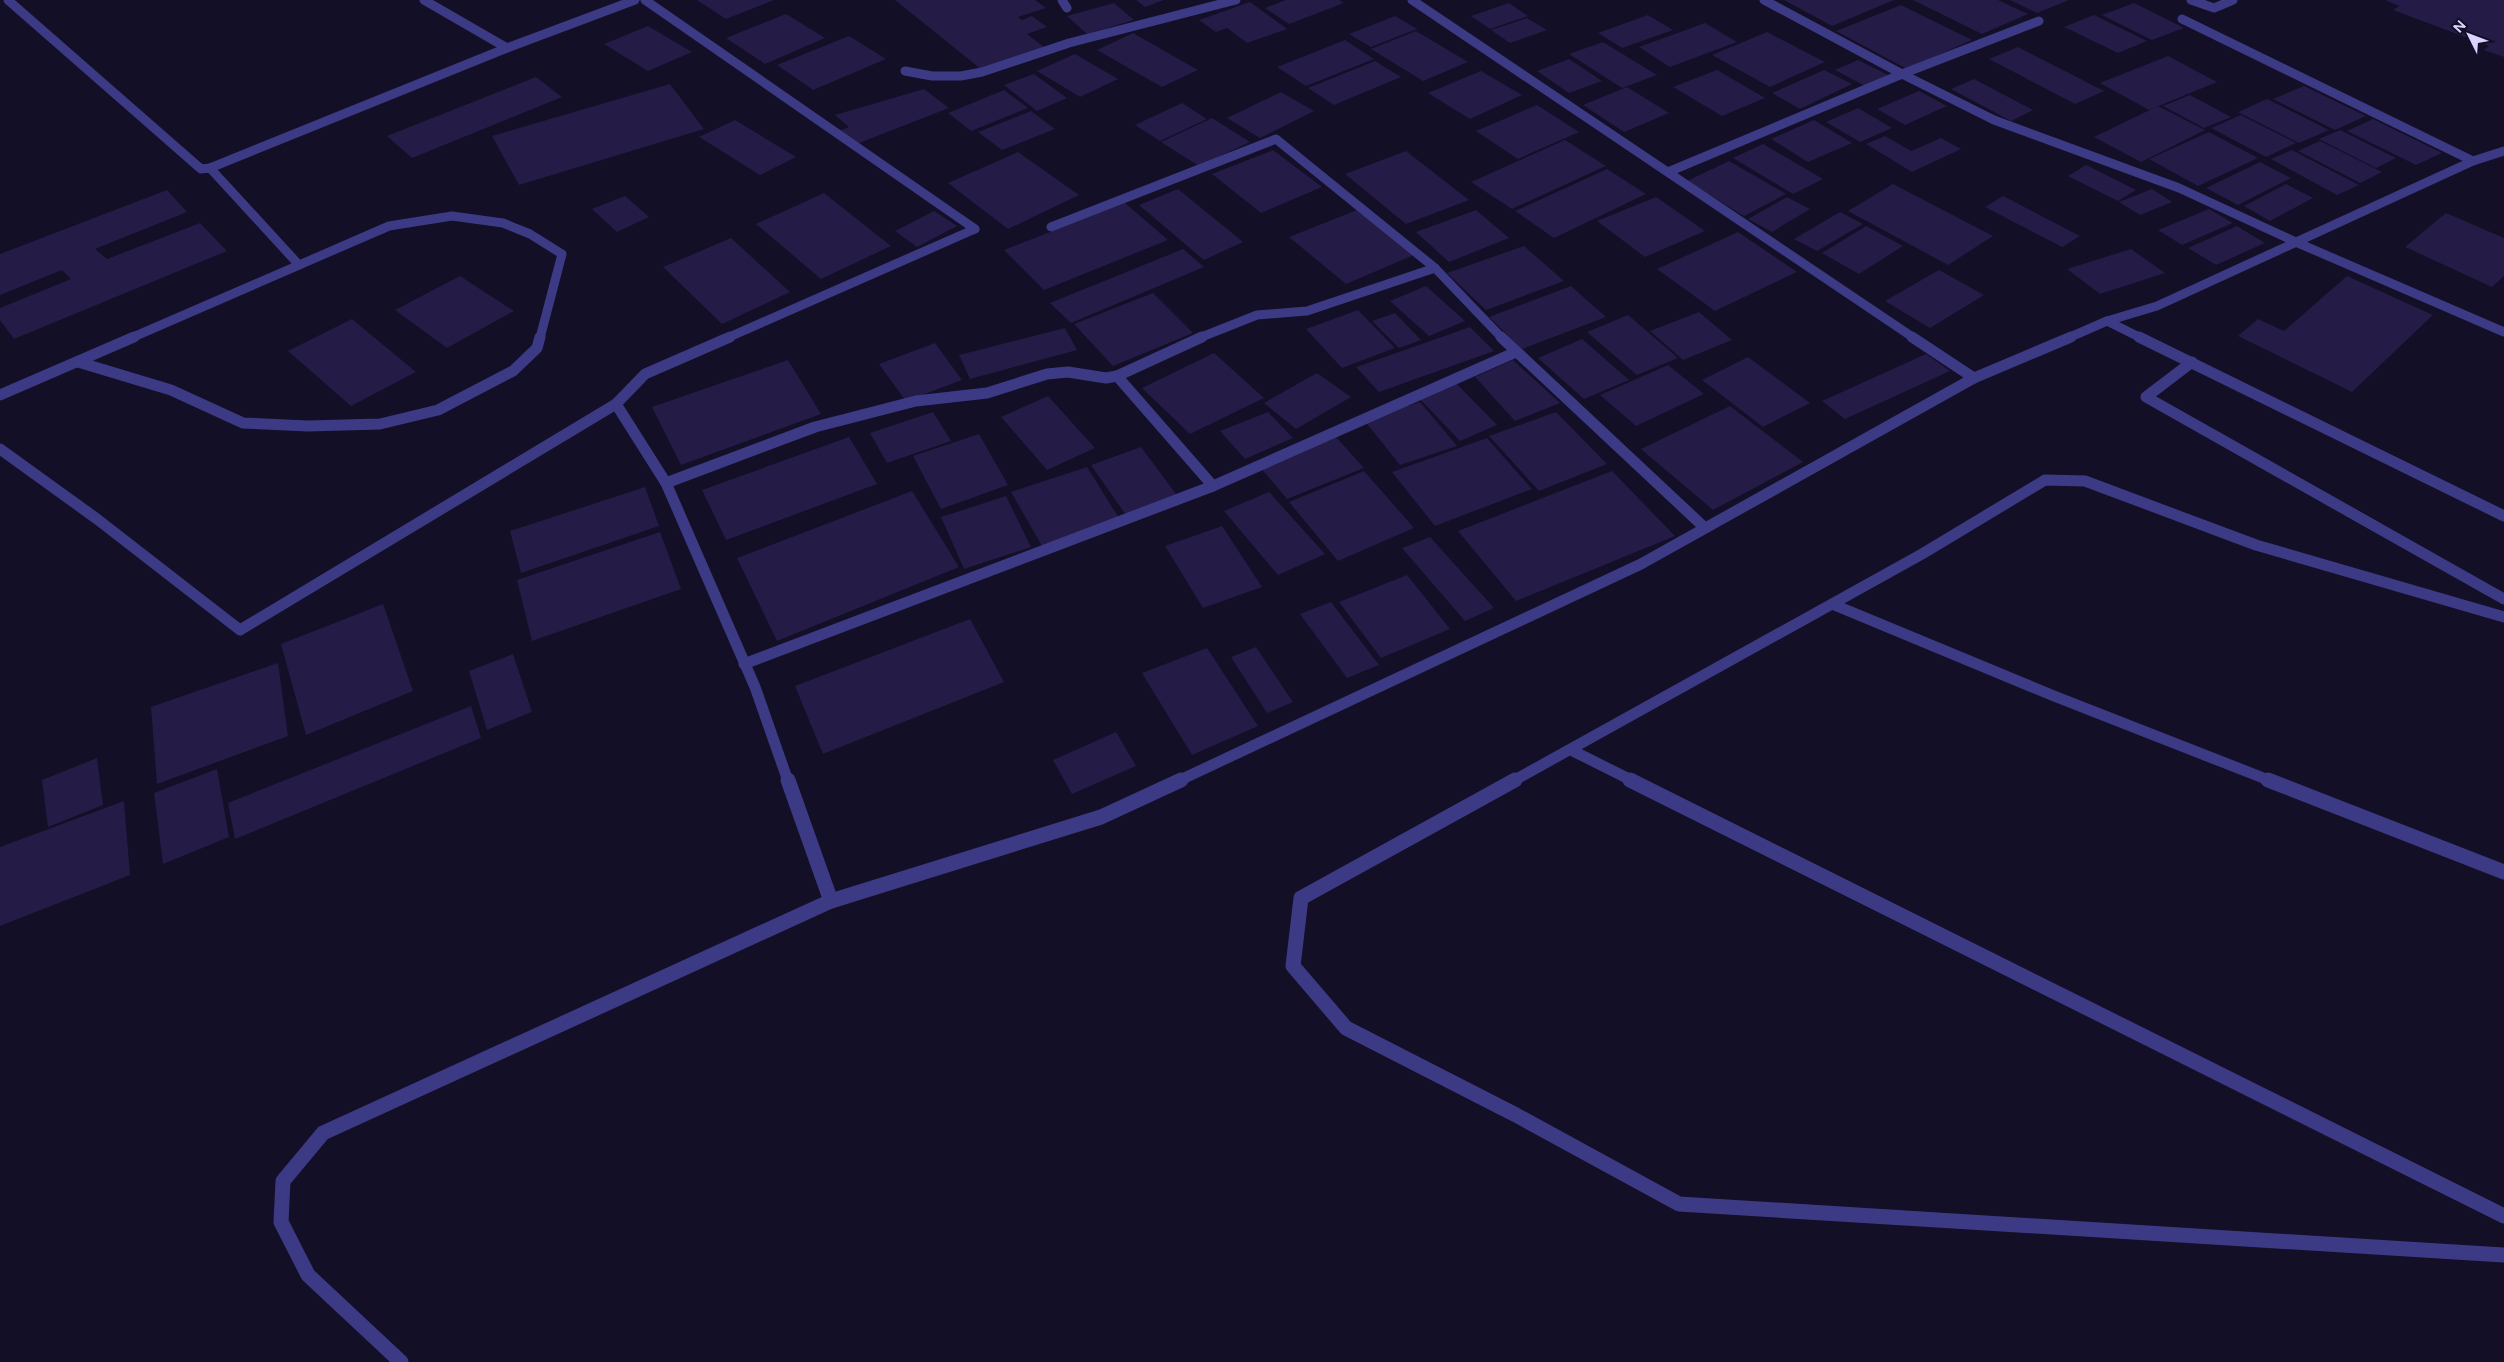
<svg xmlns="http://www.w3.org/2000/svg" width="2504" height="1362" viewBox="0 0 2504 1362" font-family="Figtree,sans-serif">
<rect width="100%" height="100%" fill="#130f26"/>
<g fill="#241b47">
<path d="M 697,0 L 774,0 L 726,19 Z"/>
<path d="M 895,0 L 1035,0 L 1046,8 L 1018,17 L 1022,20 L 1032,16 L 1047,27 L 1027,34 L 1044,47 L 982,70 Z"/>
<path d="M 1136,0 L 1164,0 L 1145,7 Z"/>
<path d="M 1286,0 L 1339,0 L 1344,3 L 1289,24 L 1265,8 Z"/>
<path d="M 1784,0 L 1894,0 L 1832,26 Z"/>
<path d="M 1913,0 L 1998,0 L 2028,14 L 1982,34 Z"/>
<path d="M 2010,0 L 2069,0 L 2037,13 Z"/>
<path d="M 2385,0 L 2504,0 L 2504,57 L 2484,50 L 2489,46 L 2393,10 L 2399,6 Z"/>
<path d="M 1250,2 L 1287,29 L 1247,43 L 1227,28 L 1216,32 L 1199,20 Z"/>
<path d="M 1114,3 L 1134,20 L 1087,34 L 1067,16 Z"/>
<path d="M 1509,3 L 1528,16 L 1490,29 L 1471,16 Z"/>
<path d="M 2134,3 L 2184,28 L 2152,40 L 2102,15 Z"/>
<path d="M 1901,5 L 1972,40 L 1907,69 L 1836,31 Z"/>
<path d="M 786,14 L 825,38 L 765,64 L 726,38 Z"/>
<path d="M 1648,15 L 1673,30 L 1622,48 L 1598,33 Z"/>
<path d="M 2094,15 L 2147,41 L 2118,53 L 2064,27 Z"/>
<path d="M 1395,16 L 1417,29 L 1371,47 L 1349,34 Z"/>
<path d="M 1527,18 L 1547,30 L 1510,43 L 1491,30 Z"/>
<path d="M 1705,23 L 1737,42 L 1670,67 L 1639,47 Z"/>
<path d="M 648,26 L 692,52 L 648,71 L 604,44 Z"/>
<path d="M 1416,31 L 1468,62 L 1423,81 L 1371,49 Z"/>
<path d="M 1767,32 L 1825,62 L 1770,87 L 1712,55 Z"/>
<path d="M 1133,33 L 1198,70 L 1162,87 L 1097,50 Z"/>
<path d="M 849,36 L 886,59 L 813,90 L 777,65 Z"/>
<path d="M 1345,40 L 1374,59 L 1306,86 L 1277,67 Z"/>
<path d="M 1603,42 L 1657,75 L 1622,88 L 1569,54 Z"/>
<path d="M 2018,47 L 2104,91 L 2075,104 L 1989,59 Z"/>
<path d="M 1075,54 L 1118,79 L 1080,97 L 1037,71 Z"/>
<path d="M 2168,56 L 2217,82 L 2149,110 L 2100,83 Z"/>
<path d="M 1569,59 L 1602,81 L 1569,93 L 1537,71 Z"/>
<path d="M 1858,60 L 1888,75 L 1865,86 L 1835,70 Z"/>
<path d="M 1375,61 L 1401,77 L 1334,105 L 1308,88 Z"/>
<path d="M 1717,70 L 1765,98 L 1722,116 L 1673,87 Z"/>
<path d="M 1824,70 L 1852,84 L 1800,109 L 1772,93 Z"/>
<path d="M 1481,71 L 1522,95 L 1470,119 L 1428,93 Z"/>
<path d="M 1034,74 L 1067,98 L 1037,111 L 1004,85 Z"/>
<path d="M 536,77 L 562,97 L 412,158 L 387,136 Z"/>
<path d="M 1974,79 L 2033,110 L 2011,121 L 1951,89 Z"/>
<path d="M 670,84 L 704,129 L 519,185 L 492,136 Z"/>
<path d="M 2304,86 L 2366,116 L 2335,130 L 2273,99 Z"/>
<path d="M 1627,87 L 1669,113 L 1624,132 L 1583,105 Z"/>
<path d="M 924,89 L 949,108 L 854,145 L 839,131 L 849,127 L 835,115 Z"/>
<path d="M 1004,90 L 1028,108 L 971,131 L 948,113 Z"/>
<path d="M 1919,91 L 1947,106 L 1905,125 L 1877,109 Z"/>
<path d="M 1281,92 L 1314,111 L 1260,138 L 1227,118 Z"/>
<path d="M 2190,95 L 2231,117 L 2204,128 L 2163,106 Z"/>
<path d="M 2267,99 L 2329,130 L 2299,143 L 2238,112 Z"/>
<path d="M 1182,103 L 1207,119 L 1160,141 L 1135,125 Z"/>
<path d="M 1537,105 L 1579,132 L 1518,159 L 1476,131 Z"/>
<path d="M 2158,106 L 2205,130 L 2141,162 L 2094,137 Z"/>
<path d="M 1858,108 L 1892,128 L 1860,142 L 1826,122 Z"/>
<path d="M 1031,111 L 1055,129 L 1002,150 L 978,132 Z"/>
<path d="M 2241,115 L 2296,143 L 2266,157 L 2211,128 Z"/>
<path d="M 1212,118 L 1250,142 L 1199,166 L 1161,142 Z"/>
<path d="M 2373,119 L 2442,153 L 2416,165 L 2347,131 Z"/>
<path d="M 735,120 L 796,157 L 760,175 L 699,137 Z"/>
<path d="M 1814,120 L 1852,143 L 1808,162 L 1771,139 Z"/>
<path d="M 2340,130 L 2396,158 L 2376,168 L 2319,139 Z"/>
<path d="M 2209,132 L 2258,158 L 2198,186 L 2149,159 Z"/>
<path d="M 1885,136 L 1911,151 L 1941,138 L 1961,149 L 1912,172 L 1866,144 Z"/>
<path d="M 1565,140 L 1606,166 L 1512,209 L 1471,182 Z"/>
<path d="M 2320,141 L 2382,172 L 2360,183 L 2298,151 Z"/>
<path d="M 1763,144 L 1823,179 L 1793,194 L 1733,158 Z"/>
<path d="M 1273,150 L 1322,187 L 1261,213 L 1212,174 Z"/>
<path d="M 2292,150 L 2359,185 L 2337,195 L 2271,159 Z"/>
<path d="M 1406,151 L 1469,200 L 1406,224 L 1345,174 Z"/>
<path d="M 1018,152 L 1079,195 L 1008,229 L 948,183 Z"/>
<path d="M 1729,161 L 1786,194 L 1744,216 L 1687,181 Z"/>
<path d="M 2260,162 L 2291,178 L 2238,205 L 2206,188 Z"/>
<path d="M 2086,165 L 2136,190 L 2118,201 L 2068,176 Z"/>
<path d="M 1607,169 L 1646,194 L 1554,238 L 1515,211 Z"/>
<path d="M 1893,184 L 1993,236 L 1948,265 L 1848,211 Z"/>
<path d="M 2286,184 L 2313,198 L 2270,221 L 2244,206 Z"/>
<path d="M 1178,189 L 1243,242 L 1204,260 L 1139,205 Z"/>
<path d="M 2152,189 L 2172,202 L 2140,215 L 2119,202 Z"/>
<path d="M 167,190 L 187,212 L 95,249 L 107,259 L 200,223 L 227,251 L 14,339 L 0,320 L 0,308 L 71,279 L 62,270 L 0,295 L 0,254 Z"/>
<path d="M 824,193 L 891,246 L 821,279 L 756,224 Z"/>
<path d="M 625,196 L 649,217 L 617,232 L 592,209 Z"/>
<path d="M 2003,196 L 2080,236 L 2062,247 L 1985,207 Z"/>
<path d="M 1656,197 L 1705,231 L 1645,257 L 1597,221 Z"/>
<path d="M 1787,197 L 1810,209 L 1772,232 L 1748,219 Z"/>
<path d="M 1125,203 L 1168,240 L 1044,290 L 1004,250 Z"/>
<path d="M 2209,209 L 2233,223 L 2182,245 L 2158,230 Z"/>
<path d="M 1357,210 L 1414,255 L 1346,284 L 1289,237 Z"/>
<path d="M 1476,210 L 1509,238 L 1449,262 L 1416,232 Z"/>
<path d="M 934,211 L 957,226 L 917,247 L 895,231 Z"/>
<path d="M 1840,212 L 1863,224 L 1817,251 L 1794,239 Z"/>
<path d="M 2446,213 L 2504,238 L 2504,276 L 2492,287 L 2405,247 Z"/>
<path d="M 1866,226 L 1903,246 L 1859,274 L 1822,253 Z"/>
<path d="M 2237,226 L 2265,243 L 2216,265 L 2188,248 Z"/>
<path d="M 1738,232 L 1797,272 L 1715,311 L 1657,269 Z"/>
<path d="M 731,238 L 790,292 L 722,324 L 663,267 Z"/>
<path d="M 1524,246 L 1564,281 L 1486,310 L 1447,273 Z"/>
<path d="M 1183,249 L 1204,267 L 1071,323 L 1050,303 Z"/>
<path d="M 2131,249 L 2165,273 L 2100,294 L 2067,269 Z"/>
<path d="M 1939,270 L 1984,295 L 1930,328 L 1885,301 Z"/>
<path d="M 460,276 L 514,311 L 447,348 L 395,310 Z"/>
<path d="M 2347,276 L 2433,315 L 2352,392 L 2238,336 L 2258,319 L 2284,331 Z"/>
<path d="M 1426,286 L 1465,321 L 1429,336 L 1390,301 Z"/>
<path d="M 1571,286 L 1606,317 L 1522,349 L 1489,317 Z"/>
<path d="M 1153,293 L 1193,333 L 1113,366 L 1074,324 Z"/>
<path d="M 1358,310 L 1395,348 L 1342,368 L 1306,329 Z"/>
<path d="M 1699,312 L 1732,340 L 1683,360 L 1650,331 Z"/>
<path d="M 1395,313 L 1421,340 L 1399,348 L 1372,321 Z"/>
<path d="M 1628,315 L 1678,358 L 1637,375 L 1587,332 Z"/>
<path d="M 352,319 L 416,372 L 351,406 L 288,351 Z"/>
<path d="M 1470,327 L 1494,351 L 1379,392 L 1356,367 Z"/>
<path d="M 1065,328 L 1077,350 L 970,379 L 959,355 Z"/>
<path d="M 1582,339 L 1629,380 L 1584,399 L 1538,358 Z"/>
<path d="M 935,343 L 962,380 L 906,401 L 879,364 Z"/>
<path d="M 1214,353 L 1264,398 L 1190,434 L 1142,388 Z"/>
<path d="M 1926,354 L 1950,371 L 1845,419 L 1822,401 Z"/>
<path d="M 1748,357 L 1810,403 L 1763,427 L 1702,380 Z"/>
<path d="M 788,360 L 821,414 L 681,465 L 652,407 Z"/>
<path d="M 1513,360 L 1560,403 L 1515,421 L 1475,377 Z"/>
<path d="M 1668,365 L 1704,394 L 1636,426 L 1600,395 Z"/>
<path d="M 1317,373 L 1351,397 L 1296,429 L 1264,403 Z"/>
<path d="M 1455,382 L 1497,425 L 1460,441 L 1418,397 Z"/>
<path d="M 1048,396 L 1095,448 L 1047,470 L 1001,417 Z"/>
<path d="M 1420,402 L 1457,446 L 1400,465 L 1364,420 Z"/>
<path d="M 1730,406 L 1803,462 L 1713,510 L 1641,449 Z"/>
<path d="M 933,412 L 951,441 L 887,463 L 870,433 Z"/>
<path d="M 1268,412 L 1293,438 L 1245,459 L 1220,431 Z"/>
<path d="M 1556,412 L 1607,464 L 1539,491 L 1489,436 Z"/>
<path d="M 979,434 L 1008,485 L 941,509 L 913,456 Z"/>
<path d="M 849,437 L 877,484 L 726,540 L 702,490 Z"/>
<path d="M 1336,437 L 1364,468 L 1287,499 L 1260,467 Z"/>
<path d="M 1487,438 L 1532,489 L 1435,526 L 1392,472 Z"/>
<path d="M 1141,447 L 1179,498 L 1128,518 L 1091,465 Z"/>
<path d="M 1087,467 L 1119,518 L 1042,546 L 1011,492 Z"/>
<path d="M 1364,471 L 1414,528 L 1338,561 L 1289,502 Z"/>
<path d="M 1612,471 L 1675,536 L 1516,601 L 1458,531 Z"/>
<path d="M 645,487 L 659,526 L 521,573 L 510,531 Z"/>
<path d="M 912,491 L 959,567 L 777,641 L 737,558 Z"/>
<path d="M 1269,492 L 1325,554 L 1278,575 L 1224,511 Z"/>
<path d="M 1006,496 L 1031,547 L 964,569 L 941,517 Z"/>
<path d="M 1222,526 L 1262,587 L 1203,608 L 1165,546 Z"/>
<path d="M 660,532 L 681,589 L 532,641 L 517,580 Z"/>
<path d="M 1430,537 L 1494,608 L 1465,621 L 1402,548 Z"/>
<path d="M 1407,575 L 1450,629 L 1381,658 L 1339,602 Z"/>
<path d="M 1331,602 L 1379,665 L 1347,678 L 1300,614 Z"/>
<path d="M 383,604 L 413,691 L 306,735 L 281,644 Z"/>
<path d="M 970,619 L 1004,682 L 823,754 L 795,686 Z"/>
<path d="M 1256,647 L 1293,702 L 1267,713 L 1231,657 Z"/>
<path d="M 1207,648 L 1258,726 L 1192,755 L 1142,673 Z"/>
<path d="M 513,654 L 532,712 L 487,730 L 469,671 Z"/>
<path d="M 278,663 L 288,736 L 157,784 L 151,707 Z"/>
<path d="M 471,706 L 481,738 L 235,839 L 228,803 Z"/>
<path d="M 1116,732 L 1136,766 L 1072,794 L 1053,760 Z"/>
<path d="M 97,758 L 103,805 L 48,827 L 42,780 Z"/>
<path d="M 217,769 L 229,837 L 163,864 L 154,793 Z"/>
<path d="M 124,801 L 130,875 L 0,926 L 0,847 Z"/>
</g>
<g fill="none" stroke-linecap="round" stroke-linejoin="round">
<g stroke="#3d3a85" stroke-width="9">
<path d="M 645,0 L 975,229"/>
<path d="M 727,338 L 975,229"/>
</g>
<path stroke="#3d3a85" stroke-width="11" d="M 616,404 L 645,374 L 730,337"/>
<g stroke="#3d3a85" stroke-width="9">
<path d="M 8,0 L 201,169 L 210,168 L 507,48 L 635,0"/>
<path d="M 424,0 L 507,48"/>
<path d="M 1062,0 L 1067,8"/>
<path d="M 1412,0 L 1914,338"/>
<path d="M 1764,0 L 1902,74 L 1994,120 L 2179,188 L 2298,243 L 2504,332"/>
<path d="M 2191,0 L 2214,8 L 2233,0"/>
<path d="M 2182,19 L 2473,161"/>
<path d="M 905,71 L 932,76 L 961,76 L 982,72 L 1069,43 L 1236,0"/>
<path d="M 210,168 L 299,265"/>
<path d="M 1668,172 L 1902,74 L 2039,21"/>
<path d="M 1051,227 L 1276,139 L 1435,268 L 1502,338"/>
<path d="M 2107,321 L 2141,338"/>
<path d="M 131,338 L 389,226 L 452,216 L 503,223 L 530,234 L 562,254 L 540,338"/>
<path d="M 1199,338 L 1257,315 L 1307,311 L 1435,268"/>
<path d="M 2068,338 L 2107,321 L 2157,306 L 2473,161 L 2504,151"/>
</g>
<g stroke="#3d3a85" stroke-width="11">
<path d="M 1501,337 L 1705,528"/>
<path d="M 1912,337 L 1974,378"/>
<path d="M 2139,337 L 2504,516"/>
<path d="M 78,362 L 171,390 L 243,423 L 308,426 L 380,424 L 438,410 L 513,371 L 537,348 L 540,337"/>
<path d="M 2192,362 L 2146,397 L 2504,599"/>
<path d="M 0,395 L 134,337"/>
<path d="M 0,449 L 97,519 L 240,630 L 616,404 L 666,483 L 755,687 L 788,781"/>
<path d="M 666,483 L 815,427 L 916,401 L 987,393 L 1047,374 L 1068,372 L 1106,378 L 1117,376 L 1202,337"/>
<path d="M 1213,486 L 1516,352"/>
<path d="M 1832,604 L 2054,696 L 2271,781"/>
<path d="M 744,664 L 1213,486 L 1117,376"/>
<path d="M 1571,750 L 1633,781"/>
<path d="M 1178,781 L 1641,564 L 1974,378 L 2071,337"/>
<path d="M 1513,781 L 1922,554 L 2045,480 L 2085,481 L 2256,545 L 2504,617"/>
</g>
<g stroke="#3d3a85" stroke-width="15">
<path d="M 788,780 L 831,901"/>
<path d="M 1515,780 L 1301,898 L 1293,966 L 1346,1028 L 1516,1115 L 1679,1204 L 2504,1255"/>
<path d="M 1630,780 L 2504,1216"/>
<path d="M 2268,780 L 2504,872"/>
<path d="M 401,1362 L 308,1275 L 281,1222 L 283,1181 L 323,1133 L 831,901 L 1101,817 L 1181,780"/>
</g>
</g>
<g transform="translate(2469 35) rotate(312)" stroke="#130f26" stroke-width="4" paint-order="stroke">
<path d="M0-4L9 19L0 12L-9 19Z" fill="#d9d4ff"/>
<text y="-8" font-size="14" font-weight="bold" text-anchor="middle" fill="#d9d4ff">N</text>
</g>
</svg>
